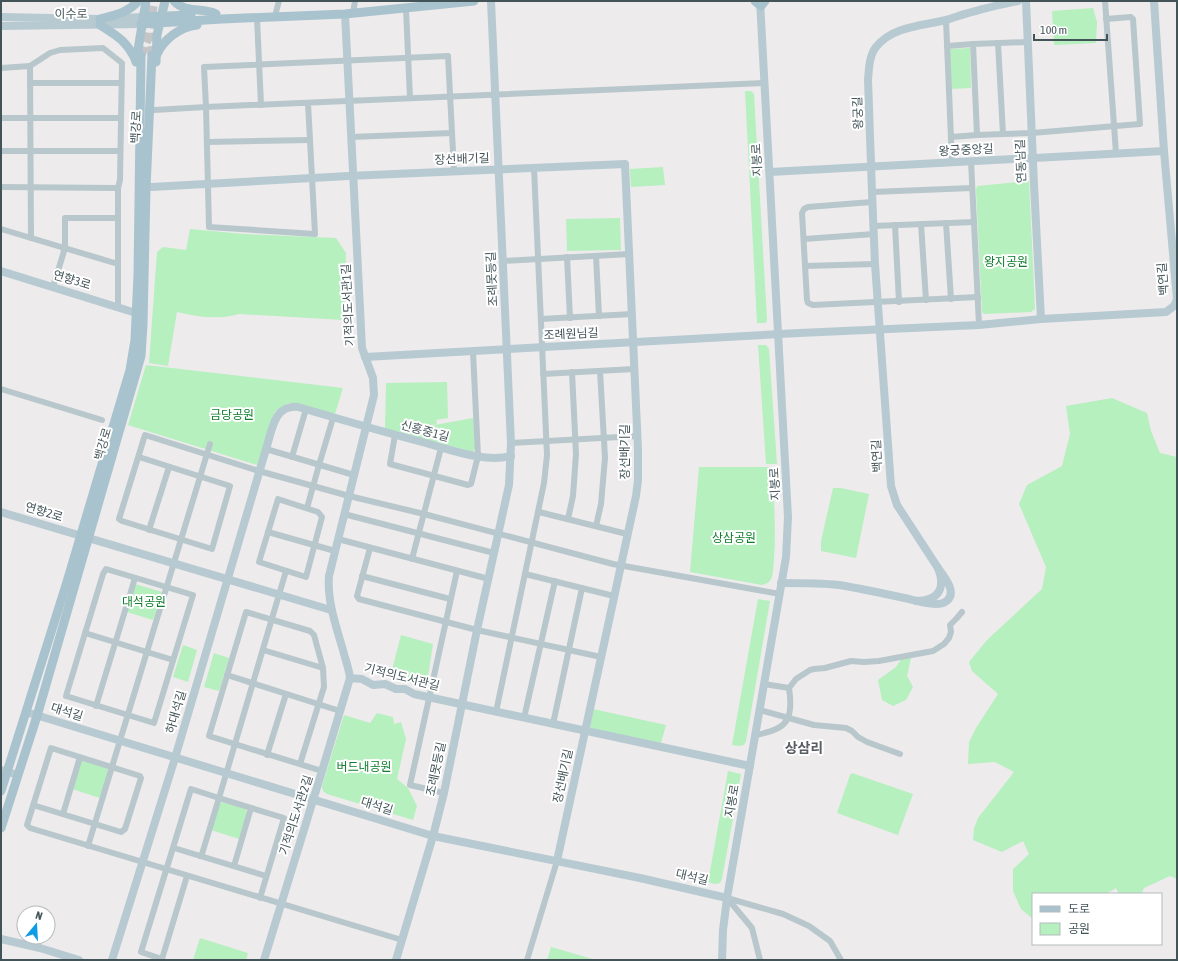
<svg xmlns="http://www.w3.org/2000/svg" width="1178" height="961" viewBox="0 0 1178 961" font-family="'Asap Condensed','Noto Sans KR',sans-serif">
<rect width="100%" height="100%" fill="#eeebec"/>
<g fill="#b5f0be">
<path d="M 1093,8 L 1097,22 L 1096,43 L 1054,45 L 1052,11 Z"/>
<path d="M 970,48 L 971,88 L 951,89 L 949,49 Z"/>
<path d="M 745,91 L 751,91 L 754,94 L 767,320 L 766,323 L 757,323 Z"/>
<path d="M 663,167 L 665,185 L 631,187 L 630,169 Z"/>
<path d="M 1029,181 L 1035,309 L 1031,312 L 984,314 L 982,312 L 976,190 L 977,186 Z"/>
<path d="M 620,218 L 621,250 L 567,251 L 566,219 Z"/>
<path d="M 190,229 L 244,234 L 336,238 L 346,253 L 344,320 L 239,314 C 219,320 197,317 177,312 L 168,366 L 149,363 L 157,252 L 163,247 L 186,250 Z"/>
<path d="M 758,345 L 766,345 L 769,349 L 777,464 L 766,464 Z"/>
<path d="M 146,365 L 343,388 L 335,414 L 294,403 L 288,403 L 275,412 L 257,465 L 128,425 Z"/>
<path d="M 447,382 L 448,418 L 436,420 L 437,424 L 418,428 L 473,418 L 475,448 L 473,452 L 400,433 L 385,428 L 386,383 Z"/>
<path d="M 1112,398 L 1147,413 L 1151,431 L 1160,453 L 1177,457 L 1177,879 L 1170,876 L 1144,888 L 1141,894 L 1119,894 L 1116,888 L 1106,894 L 1033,894 L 1033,919 L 1021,909 L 1013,891 L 1013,869 L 1029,854 L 1023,841 L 1002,852 L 973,840 L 974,828 L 978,818 L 1014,772 L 995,762 L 968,764 L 969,742 L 976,728 L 998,694 L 972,671 L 969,662 L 987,640 L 1042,589 L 1046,567 L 1019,504 L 1027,485 L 1062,466 L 1070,434 L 1066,406 Z"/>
<path d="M 699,467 L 772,467 C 774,498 776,528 774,559 C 773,566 774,575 770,581 C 768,583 765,584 762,585 L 690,572 Z"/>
<path d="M 833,488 L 841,488 L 869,494 L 856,558 L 821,551 L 821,541 Z"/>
<path d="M 135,584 L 162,592 L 153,620 L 127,612 Z"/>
<path d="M 758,599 L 770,601 L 746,741 L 744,745 L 739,746 L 732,745 Z"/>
<path d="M 401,635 L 433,644 L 428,676 L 420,685 L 390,678 Z"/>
<path d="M 183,645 L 197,650 L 188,682 L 173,677 Z"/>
<path d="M 214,653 L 229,658 L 219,691 L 204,687 Z"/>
<path d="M 902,658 L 911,658 L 907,676 L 913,687 L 906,700 L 893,706 L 882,700 L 878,680 L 896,667 Z"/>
<path d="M 593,709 L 666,725 L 661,743 L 591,729 L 590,726 Z"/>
<path d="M 377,713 L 393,717 L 394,724 L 401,722 L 406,739 L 397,779 L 408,788 L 417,806 L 413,820 L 327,794 L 323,791 L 322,786 L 344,715 L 370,723 Z"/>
<path d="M 81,760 L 107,768 L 108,772 L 100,798 L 72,789 Z"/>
<path d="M 728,771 L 741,774 L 722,879 L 720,883 L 715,884 L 708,882 Z"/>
<path d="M 852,773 L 913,794 L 898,835 L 837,813 L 850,775 Z"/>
<path d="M 223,802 L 246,809 L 247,813 L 239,839 L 211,830 L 219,804 Z"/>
<path d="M 200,938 L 248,953 L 246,960 L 193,960 Z"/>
<path d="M 551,947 L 596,960 L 547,960 Z"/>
</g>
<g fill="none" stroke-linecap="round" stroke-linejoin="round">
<g stroke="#c3c5c7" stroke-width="9" stroke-dasharray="9 4.5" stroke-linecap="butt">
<path d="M 141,55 L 149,35"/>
<path d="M 152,55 L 149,33 L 154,1"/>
</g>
<g stroke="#b8c7cc" stroke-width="6">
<path d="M 1105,1 L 1116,153"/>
<path d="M 406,9 L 410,98"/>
<path d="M 276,12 L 279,1"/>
<path d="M 353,13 L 355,1"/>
<path d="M 257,18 L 261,105"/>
<path d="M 946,20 L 952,162"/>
<path d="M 1028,42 L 973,44 L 977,135 L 1032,133 L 1140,124 L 1133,19 L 1131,17 L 1106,19"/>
<path d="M 998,43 L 1003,134"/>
<path d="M 947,46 L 973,44"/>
<path d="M 30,66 L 50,53 L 60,50 L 103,48 L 122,63 L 120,180 L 118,188 L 118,307"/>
<path d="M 1,68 L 30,66 L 31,238"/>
<path d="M 30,83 L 121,83"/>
<path d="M 308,103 L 315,234 L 209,227 L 206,107 L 765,83"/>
<path d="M 154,110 L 206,107 L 204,67 L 448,56 L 454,171"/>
<path d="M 1,118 L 120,118"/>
<path d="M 351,137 L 452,133"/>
<path d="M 951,137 L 977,135"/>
<path d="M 207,142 L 310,140"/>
<path d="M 1,151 L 120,151"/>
<path d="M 971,161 L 979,325"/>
<path d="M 1,187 L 118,188"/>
<path d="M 872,192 L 972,188"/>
<path d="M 872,202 L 808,207 L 804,209 L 802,213 L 807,300 L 808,303 L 813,305 L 978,297"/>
<path d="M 946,223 L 951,299"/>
<path d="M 921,224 L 926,300"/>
<path d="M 895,225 L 899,302"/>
<path d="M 874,226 L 974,222"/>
<path d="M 1,229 L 118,264"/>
<path d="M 804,239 L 874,234"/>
<path d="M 596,256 L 599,316"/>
<path d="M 567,257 L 570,318"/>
<path d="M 503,261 L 630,254"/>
<path d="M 805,266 L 875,264"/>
<path d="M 53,287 L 65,248 L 65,218 L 118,218"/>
<path d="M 541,319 L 632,314"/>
<path d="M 543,374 L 634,369"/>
<path d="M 1,389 L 102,420"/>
<path d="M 395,435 L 390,464 L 468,485 L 471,484 L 478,456 L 473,352"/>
<path d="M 511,443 L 638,436"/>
<path d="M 266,449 L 354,475"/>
<path d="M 139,457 L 230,486 L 212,549 L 122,521 L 119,519 L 145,435 L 259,471 L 349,496 L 424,514 L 613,564 L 780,594"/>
<path d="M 292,457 L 306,409"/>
<path d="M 278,499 L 318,512 L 322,517 L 306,577 L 259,562 Z"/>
<path d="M 307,508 L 319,465 L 333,418"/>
<path d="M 539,512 L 627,534"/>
<path d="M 344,514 L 494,553"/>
<path d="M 568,519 L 573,496 L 576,454 L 572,372"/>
<path d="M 596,526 L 601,504 L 605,458 L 600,371"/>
<path d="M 149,530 L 169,467"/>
<path d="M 268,532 L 335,551"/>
<path d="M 338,539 L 489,579"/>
<path d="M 370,548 L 357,596 L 359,599 L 477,630 L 601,657"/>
<path d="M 412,559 L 441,448"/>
<path d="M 106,569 L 193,595 L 154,723 L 66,696 L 103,574 Z"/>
<path d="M 525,574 L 614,596"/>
<path d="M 362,576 L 450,599"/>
<path d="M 85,633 L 173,660"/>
<path d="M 263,650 L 323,668"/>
<path d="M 227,675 L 340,711"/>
<path d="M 764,684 L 789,688 L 796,679 L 810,670 L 814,669 L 825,668 L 851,661 L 864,662 L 879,661 L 933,651 L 944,644 L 949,638 L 951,632 L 950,625 L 957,618 L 962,612"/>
<path d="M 96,706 L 135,578"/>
<path d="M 760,710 L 814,725 L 846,728 L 852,731 L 858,737 L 867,742 L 900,754"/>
<path d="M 496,712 L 544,483 L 547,455 L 534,168"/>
<path d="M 524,718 L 555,581"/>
<path d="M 553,724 L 582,588"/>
<path d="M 755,735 C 787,730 794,720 789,688"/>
<path d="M 267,755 L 286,694"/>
<path d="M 300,764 L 324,687 L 323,668 L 314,635 L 310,631 L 246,612 L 209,736 L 322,771"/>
<path d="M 444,793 L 410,785 L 457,571"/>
<path d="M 33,805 L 121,832 L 125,829 L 141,778 L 140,776 L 51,748 L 27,825 L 30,828 L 402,940"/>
<path d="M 63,814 L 80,757"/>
<path d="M 88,846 L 210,444"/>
<path d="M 174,848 L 266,876"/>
<path d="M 200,856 L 202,854 L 219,798 L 284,818 L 260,898"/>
<path d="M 234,866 L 251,808"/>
<path d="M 187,876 L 162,959 L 141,952 L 191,789 L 219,798 L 286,571"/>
<path d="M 727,898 L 783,914 L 809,926 L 830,941 L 841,960"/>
<path d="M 727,898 L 752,928 L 760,960"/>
<path d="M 527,960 L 557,861"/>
</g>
<g stroke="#b7cad1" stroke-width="8">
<path d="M 1026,1 L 1034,185 L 1041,319"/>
<path d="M 345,14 L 362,348 L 373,378 L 374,395 L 329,576 C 327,601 336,626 343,650 C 345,659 349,668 350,678 L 362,679 L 373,685 L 385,684 L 396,689 L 405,689 L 414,694 L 750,766"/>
<path d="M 1,17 L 100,19 L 143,17"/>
<path d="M 1,26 L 141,24"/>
<path d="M 770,172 L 1164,151"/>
<path d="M 151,187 L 348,176 L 625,164 L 638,449 L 638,480 L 636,496 L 557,861"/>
<path d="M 1,271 L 136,313"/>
<path d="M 365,357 L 799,333 L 979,325 L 1041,319 L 1166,312 L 1174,306 L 1177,299 L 1164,151 L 1154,1"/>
<path d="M 1,512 L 331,610"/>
<path d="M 938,568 L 897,505 L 891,486 L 875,264 L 872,192 L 868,80 C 869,69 869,56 876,47 C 893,26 922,26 946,20 C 956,17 966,13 976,11 C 989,7 1004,4 1018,1"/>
<path d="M 781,583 C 801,583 820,583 839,585 C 863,589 886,594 909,599 C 917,601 938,607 945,602 C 959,594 944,576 938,568 C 946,588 939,601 916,601"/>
<path d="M 26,712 L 433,836 L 640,878 L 727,898"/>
<path d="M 1,770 L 18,775"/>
<path d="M 1,939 L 40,948 L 79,960"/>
<path d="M 112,960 L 175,758 L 266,449 C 272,431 274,404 298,407 C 339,419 380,431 422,442 C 449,449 484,463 511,456"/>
<path d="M 264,960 L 322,771 L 350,678"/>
<path d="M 396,960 L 433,836 L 444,793 L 477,630 L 509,485 L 511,443 L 491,1"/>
<path d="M 722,960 L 723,930 L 727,898 L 786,557 L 788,517 L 760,1"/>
</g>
<g stroke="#a8c3cd" stroke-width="9">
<path d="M 174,1 C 186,14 202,7 216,14"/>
<path d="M 755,1 L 761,6 L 765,1"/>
<path d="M 143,17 L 191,15"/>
<path d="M 100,19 C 114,15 128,13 138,1"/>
<path d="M 141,24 L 222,19 L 345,14 L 474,1"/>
<path d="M 100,25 C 117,36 127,41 136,61"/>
<path d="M 157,54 C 164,39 180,27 197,25"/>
<path d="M 136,62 L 146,1"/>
<path d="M 156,62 L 157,35 L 165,1"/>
<path d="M 1,791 L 66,585 L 130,370 L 135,340 L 138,275 L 141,55"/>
<path d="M 1,828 L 37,716 L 141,356 L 143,324 L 146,188 L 152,55"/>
</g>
</g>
<g text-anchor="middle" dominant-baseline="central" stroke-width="4" stroke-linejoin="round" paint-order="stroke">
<g font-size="12" fill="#435459" stroke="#fff">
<text x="71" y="14">이수로</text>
<text transform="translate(858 113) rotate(-92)">왕궁길</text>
<text transform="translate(136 127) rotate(-87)">백강로</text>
<text transform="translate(966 150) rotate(-3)">왕궁중앙길</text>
<text transform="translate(462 159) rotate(-2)">장선배기길</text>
<text transform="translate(757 160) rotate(-93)">지봉로</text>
<text transform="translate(1021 161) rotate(-92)">연동남길</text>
<text transform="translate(492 279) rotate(-93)">조례못등길</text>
<text transform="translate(1163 279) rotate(-94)">백연길</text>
<text transform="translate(72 280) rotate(17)">연향3로</text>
<text transform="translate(348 305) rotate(-93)">기적의도서관1길</text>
<text transform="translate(571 334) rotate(-3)">조례원님길</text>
<text transform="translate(425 431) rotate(15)">신흥중1길</text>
<text transform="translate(103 444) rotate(-74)">백강로</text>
<text transform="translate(625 452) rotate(-90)">장선배기길</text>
<text transform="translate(877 456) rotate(-93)">백연길</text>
<text transform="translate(775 484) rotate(-93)">지봉로</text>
<text transform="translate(44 512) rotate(17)">연향2로</text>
<text transform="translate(402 677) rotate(14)">기적의도서관길</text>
<text transform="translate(67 712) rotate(17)">대석길</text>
<text transform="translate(176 712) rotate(-74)">하대석길</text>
<text transform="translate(436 769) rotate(-78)">조례못등길</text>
<text transform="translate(563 776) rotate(-78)">장선배기길</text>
<text transform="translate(732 801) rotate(-80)">지봉로</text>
<text transform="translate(377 806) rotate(17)">대석길</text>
<text transform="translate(296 815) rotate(-72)">기적의도서관2길</text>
<text transform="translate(692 877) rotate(13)">대석길</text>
</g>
<g font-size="12" fill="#117d2e" stroke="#fff">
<text x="1006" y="262">왕지공원</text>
<text x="232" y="415">금당공원</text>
<text x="734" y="538">상삼공원</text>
<text x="144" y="602">대석공원</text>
<text x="364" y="767">버드내공원</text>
</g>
<g font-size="14" font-weight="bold" fill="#585e61" stroke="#fff">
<text x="804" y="748">상삼리</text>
</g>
</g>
<rect width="1178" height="961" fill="none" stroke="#435459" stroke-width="4"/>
<rect x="1032" y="893" width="130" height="52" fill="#ffffff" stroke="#b4bbbd"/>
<rect x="1040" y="906" width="20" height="6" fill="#a8c3cd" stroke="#b4bbbd"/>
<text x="1068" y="913" font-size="12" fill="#435459">도로</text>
<rect x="1040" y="923" width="20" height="12" fill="#b5f0be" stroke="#b4bbbd"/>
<text x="1068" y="933" font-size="12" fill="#435459">공원</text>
<g transform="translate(36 925) rotate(18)"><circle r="19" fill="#ffffff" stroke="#b4bbbd"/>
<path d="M0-3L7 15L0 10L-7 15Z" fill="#0e9de5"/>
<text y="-6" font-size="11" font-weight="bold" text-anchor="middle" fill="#435459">N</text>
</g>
<path d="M1034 34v6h73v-6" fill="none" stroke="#435459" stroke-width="2"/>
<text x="1040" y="34" font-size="12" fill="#435459" stroke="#ffffff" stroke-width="3" paint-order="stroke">100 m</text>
</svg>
